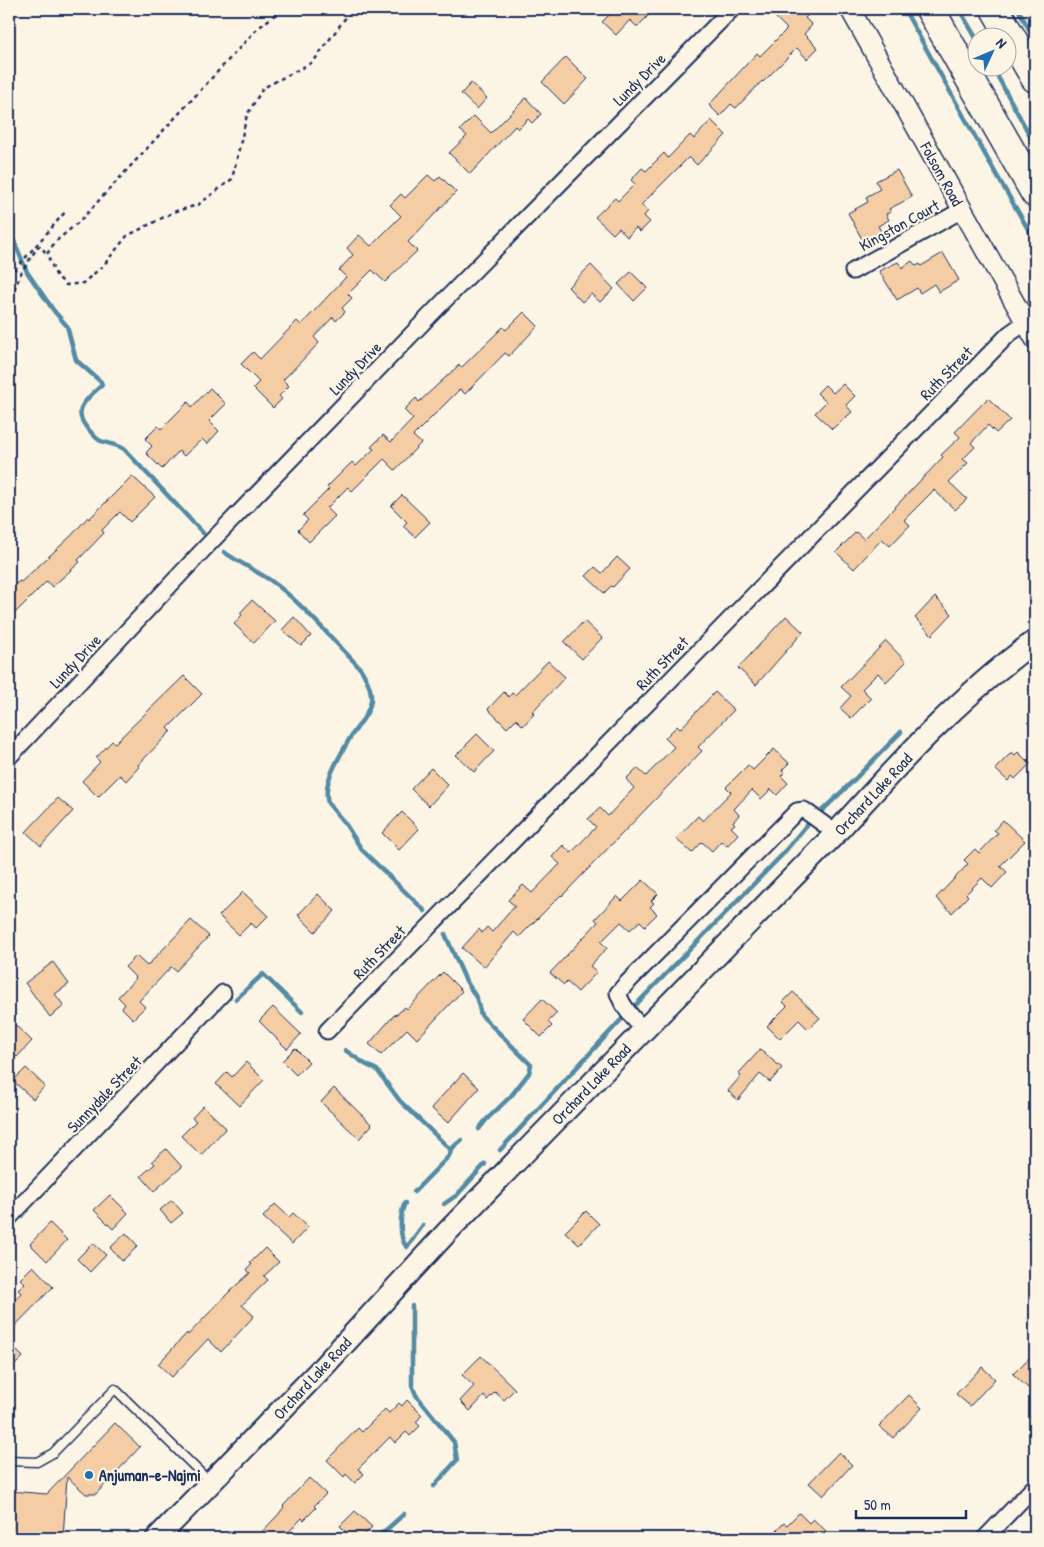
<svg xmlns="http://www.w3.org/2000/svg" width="1044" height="1547" viewBox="0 0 1044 1547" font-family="'Patrick Hand',sans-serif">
<rect width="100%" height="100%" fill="#fcf5e5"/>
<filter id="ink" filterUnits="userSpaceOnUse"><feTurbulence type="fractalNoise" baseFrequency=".02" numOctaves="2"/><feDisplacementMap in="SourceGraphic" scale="10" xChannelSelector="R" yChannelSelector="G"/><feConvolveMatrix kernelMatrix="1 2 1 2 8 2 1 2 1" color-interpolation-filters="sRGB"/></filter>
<g filter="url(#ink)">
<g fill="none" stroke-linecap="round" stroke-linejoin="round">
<g stroke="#528aa4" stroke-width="4.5">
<path d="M 904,9 L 996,174 L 1035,241"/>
<path d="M 959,9 L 976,38"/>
<path d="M 1018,9 L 1035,40"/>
<path d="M 993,68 L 1035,145"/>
<path d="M 9,229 L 27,272 L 54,311 L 67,326 L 76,360 L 101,382 L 102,385 C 86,399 70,411 89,430 C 93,434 96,439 101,441 C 109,444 117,444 124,449 L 203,533"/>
<path d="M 224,552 C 238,562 255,570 270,580 C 296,598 322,628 344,651 C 350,658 357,664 362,671 C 367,680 372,689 371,700 C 369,716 355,728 347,743 C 338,760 322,783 328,803 L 346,825 L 362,850 L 425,911"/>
<path d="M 445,934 L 465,979 L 477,999 L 481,1015 L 531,1065 L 529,1073 L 511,1096 L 486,1120 L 479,1129"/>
<path d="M 236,999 L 263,974 L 302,1012"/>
<path d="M 345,1050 L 365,1064 L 377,1070 L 400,1101 L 451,1150"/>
<path d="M 500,1150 L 619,1022 L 781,856 L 805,827 L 852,782 L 901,732"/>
<path d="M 414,1192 L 449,1156 C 451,1148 455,1145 462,1140"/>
<path d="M 405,1203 C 400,1213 398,1238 407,1247 L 423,1225"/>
<path d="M 444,1204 L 457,1195 L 485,1164"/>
<path d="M 412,1306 L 412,1385 L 416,1395 L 454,1442 L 457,1460 L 434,1486"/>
<path d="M 375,1538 L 386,1530 L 404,1514"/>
</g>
</g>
<g fill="#f5cda5" stroke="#1b2f5e">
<path d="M 615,9 L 643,9 L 649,15 L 637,27 L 630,20 L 616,35 L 602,22 Z"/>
<path d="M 779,9 L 814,9 L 805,18 L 812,25 L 804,34 L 818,48 L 807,59 L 797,48 L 763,82 L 762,81 L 736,108 L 731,104 L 720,116 L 709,105 L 757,53 L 760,56 L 787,29 L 773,15 Z"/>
<path d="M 566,57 L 588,79 L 564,104 L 542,82 Z"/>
<path d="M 471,83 L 487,98 L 477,109 L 461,94 Z"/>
<path d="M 526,98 L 541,114 L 532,123 L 528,119 L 518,129 L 515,126 L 470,174 L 449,153 L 467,136 L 460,130 L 474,116 L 491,133 Z"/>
<path d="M 711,120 L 726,135 L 697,165 L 689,157 L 641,205 L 648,211 L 644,216 L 650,222 L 640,232 L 636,228 L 627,237 L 619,228 L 613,234 L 595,217 L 615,198 L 618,201 L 635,184 L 631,180 L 642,168 L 646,171 L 664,153 L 668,158 L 690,135 L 694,139 Z"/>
<path d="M 897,170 L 912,197 L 889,209 L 891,212 L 886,214 L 889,220 L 878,226 L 881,231 L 864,243 L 848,213 L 868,202 L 866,197 L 880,189 L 876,181 Z"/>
<path d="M 428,175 L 435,181 L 440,176 L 456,192 L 408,242 L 417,251 L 385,282 L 372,270 L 348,294 L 352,298 L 342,308 L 345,312 L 336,321 L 333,317 L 314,337 L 319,343 L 283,380 L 289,386 L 279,396 L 282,399 L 273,408 L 253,388 L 259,382 L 241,364 L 253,352 L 260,359 L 297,321 L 301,325 L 346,277 L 339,270 L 353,255 L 347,248 L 359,235 L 371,246 L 401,216 L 390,205 L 401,194 L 405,198 Z"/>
<path d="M 943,253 L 959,280 L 939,292 L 934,284 L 920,293 L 917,288 L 897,300 L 879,271 L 898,262 L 902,268 L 912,261 L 916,266 L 920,264 L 921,266 Z"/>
<path d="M 591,265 L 614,289 L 600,302 L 591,294 L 582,302 L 568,287 Z"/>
<path d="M 631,272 L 647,288 L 634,301 L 618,284 Z"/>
<path d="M 524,312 L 538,326 L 509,356 L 505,353 L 465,394 L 460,389 L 413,436 L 421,443 L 395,470 L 384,459 L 352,491 L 348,487 L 327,508 L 335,516 L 309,542 L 298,530 L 308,520 L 303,515 L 329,489 L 327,487 L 352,462 L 356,466 L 374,449 L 371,447 L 383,435 L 391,442 L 413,419 L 404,410 L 416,398 L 419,402 L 459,365 L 462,367 L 503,327 L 506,330 Z"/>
<path d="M 843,384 L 855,396 L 846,405 L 852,412 L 832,429 L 815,413 L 826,402 L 817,393 L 825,385 L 833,393 Z"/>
<path d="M 210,388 L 226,404 L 209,421 L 219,431 L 207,444 L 202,439 L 184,456 L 179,451 L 162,469 L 146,453 L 152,446 L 145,439 L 158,426 L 161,429 L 188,402 L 192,407 Z"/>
<path d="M 988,398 L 1010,420 L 996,433 L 988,425 L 971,443 L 975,447 L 963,459 L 968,463 L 949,482 L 967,499 L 955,510 L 934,490 L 904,520 L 910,525 L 890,546 L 882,539 L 854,569 L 836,552 L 856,532 L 864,539 L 893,509 L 943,457 L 941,455 L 960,437 L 955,432 Z"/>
<path d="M 132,476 L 155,497 L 130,522 L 120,512 L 102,530 L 104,533 L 78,560 L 80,562 L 52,587 L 47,581 L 9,619 L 9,591 L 19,581 L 21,582 L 71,536 L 88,517 L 89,519 Z"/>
<path d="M 402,495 L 430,522 L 415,537 L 403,526 L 407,522 L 391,506 Z"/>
<path d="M 617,557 L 630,569 L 613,587 L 611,586 L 604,593 L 586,576 L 595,567 L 602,573 Z"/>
<path d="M 935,597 L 952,614 L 932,635 L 915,618 Z"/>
<path d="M 252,600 L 275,621 L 254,643 L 234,624 L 242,615 L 240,613 Z"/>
<path d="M 786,616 L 803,632 L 756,685 L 738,668 Z"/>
<path d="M 294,617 L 311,636 L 301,646 L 282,630 Z"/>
<path d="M 584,621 L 602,638 L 582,659 L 564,642 Z"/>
<path d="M 886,641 L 906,662 L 886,682 L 878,673 L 862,689 L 871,698 L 851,718 L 840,708 L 851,696 L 841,687 Z"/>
<path d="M 548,661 L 565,677 L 532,712 L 534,714 L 523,726 L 516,719 L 507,728 L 488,709 L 504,692 L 509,697 L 512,693 L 515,695 Z"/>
<path d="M 184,676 L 202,694 L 168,728 L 171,731 L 138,765 L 139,767 L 126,781 L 120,775 L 98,797 L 82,781 L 100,762 L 96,758 L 112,741 L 115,743 Z"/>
<path d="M 715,692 L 734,710 L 698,747 L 702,751 L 562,896 L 561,895 L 519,937 L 514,932 L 484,967 L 462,948 L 479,929 L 482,933 L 487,927 L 492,932 L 515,906 L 508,900 L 523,885 L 532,893 L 560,864 L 552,857 L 563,845 L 571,853 L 596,827 L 588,819 L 600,808 L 608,816 L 634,788 L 626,779 L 637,768 L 646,776 L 674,747 L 665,738 L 677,726 L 680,729 Z"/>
<path d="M 477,734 L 494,751 L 474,772 L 456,755 Z"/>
<path d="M 774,749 L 789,763 L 782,770 L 785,772 L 781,776 L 788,783 L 777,795 L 771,789 L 761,799 L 752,790 L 734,809 L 739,815 L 733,822 L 735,824 L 731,827 L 738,834 L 727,846 L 721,841 L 712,851 L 702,842 L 692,853 L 676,839 L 698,816 L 703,821 L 731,792 L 726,787 L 748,765 L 753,770 Z"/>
<path d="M 1012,752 L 1015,755 L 1018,752 L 1030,764 L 1015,779 L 1012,776 L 1008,781 L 995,769 Z"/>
<path d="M 431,768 L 448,785 L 429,806 L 411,789 Z"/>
<path d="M 58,798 L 73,811 L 41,846 L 26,832 Z"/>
<path d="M 402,812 L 419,829 L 399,850 L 382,833 Z"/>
<path d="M 1003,820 L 1025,841 L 1000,866 L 1007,872 L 992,888 L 982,878 L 966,894 L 968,896 L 952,913 L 936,898 L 968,864 L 964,860 L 975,849 L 979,853 L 998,833 L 994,830 Z"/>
<path d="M 643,880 L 658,894 L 651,901 L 654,903 L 650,907 L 657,914 L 645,926 L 640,921 L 630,930 L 621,922 L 601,942 L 607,948 L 590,966 L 597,972 L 578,992 L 567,982 L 564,985 L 550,973 L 598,922 L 595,919 L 617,896 L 622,901 Z"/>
<path d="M 243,892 L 268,916 L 256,928 L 251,923 L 239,935 L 219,916 Z"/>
<path d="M 318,894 L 335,911 L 315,932 L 298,915 Z"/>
<path d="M 191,920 L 209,936 L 176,971 L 171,967 L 139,1001 L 145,1007 L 133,1019 L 122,1008 L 125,1004 L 118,997 L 136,978 L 125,967 L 136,956 L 147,966 Z"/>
<path d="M 53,962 L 69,984 L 55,994 L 64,1006 L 50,1017 L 25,983 Z"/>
<path d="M 443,972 L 462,991 L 417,1039 L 407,1029 L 381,1055 L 369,1044 L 395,1014 L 396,1015 L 405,1007 L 407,1009 Z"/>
<path d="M 793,992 L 820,1018 L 808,1029 L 799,1020 L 780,1039 L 767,1026 L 787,1006 L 783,1002 Z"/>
<path d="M 542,999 L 557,1013 L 548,1022 L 552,1026 L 541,1037 L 523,1019 Z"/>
<path d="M 273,1007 L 301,1034 L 287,1049 L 259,1021 Z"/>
<path d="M 9,1019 L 32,1041 L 17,1057 L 9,1050 Z"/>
<path d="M 295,1048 L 309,1062 L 296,1075 L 282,1061 Z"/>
<path d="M 760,1050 L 782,1068 L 770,1082 L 760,1074 L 738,1100 L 728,1091 L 741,1076 L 738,1074 Z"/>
<path d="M 246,1062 L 264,1080 L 239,1106 L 216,1084 L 227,1072 L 232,1077 Z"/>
<path d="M 26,1068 L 45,1086 L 33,1099 L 13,1081 Z"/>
<path d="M 463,1073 L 479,1088 L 448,1123 L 431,1108 Z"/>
<path d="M 334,1088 L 372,1125 L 359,1139 L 321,1102 Z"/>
<path d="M 203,1106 L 226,1128 L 201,1155 L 181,1136 L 196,1121 L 192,1118 Z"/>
<path d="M 166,1149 L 182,1167 L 154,1191 L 141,1176 L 155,1164 L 152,1161 Z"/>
<path d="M 110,1195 L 128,1213 L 113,1229 L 94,1210 Z"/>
<path d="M 172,1200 L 183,1213 L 171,1223 L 160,1210 Z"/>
<path d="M 275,1204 L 289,1217 L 293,1213 L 308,1227 L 292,1244 L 263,1217 Z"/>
<path d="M 586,1211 L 599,1224 L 579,1245 L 565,1232 Z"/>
<path d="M 50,1223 L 67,1240 L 47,1261 L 30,1244 Z"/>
<path d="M 126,1233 L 138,1246 L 122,1261 L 110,1248 Z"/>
<path d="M 93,1243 L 106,1255 L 90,1272 L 77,1259 Z"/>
<path d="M 265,1248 L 279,1262 L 264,1276 L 268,1280 L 242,1305 L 254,1316 L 221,1352 L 208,1339 L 172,1377 L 158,1364 L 187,1333 L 188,1335 L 229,1292 L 250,1273 L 247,1270 L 252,1264 L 250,1263 Z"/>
<path d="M 33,1266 L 53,1287 L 9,1332 L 9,1306 L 21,1293 L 18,1290 L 25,1283 L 20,1279 Z"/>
<path d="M 9,1343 L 23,1357 L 9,1371 Z"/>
<path d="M 1035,1352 L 1035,1380 L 1028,1388 L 1013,1374 Z"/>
<path d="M 481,1356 L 515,1389 L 504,1400 L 495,1392 L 487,1400 L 484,1396 L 470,1411 L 460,1401 L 474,1386 L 462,1375 Z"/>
<path d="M 982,1367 L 995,1379 L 970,1406 L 956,1394 Z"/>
<path d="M 909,1395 L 922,1408 L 893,1438 L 879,1426 Z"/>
<path d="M 407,1400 L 422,1415 L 416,1422 L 420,1426 L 410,1436 L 406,1432 L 395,1443 L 390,1437 L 358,1469 L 364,1474 L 355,1483 L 346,1474 L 344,1477 L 327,1460 L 358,1428 L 362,1432 L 385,1409 L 389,1413 L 399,1403 L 402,1406 Z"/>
<path d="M 115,1423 L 140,1447 L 96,1494 L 86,1494 L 67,1477 L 63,1538 L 9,1538 L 9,1491 L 47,1494 Z"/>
<path d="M 839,1452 L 852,1465 L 823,1496 L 809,1483 Z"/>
<path d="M 309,1478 L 326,1494 L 314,1506 L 316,1508 L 304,1520 L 302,1518 L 283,1538 L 256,1538 L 278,1515 L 284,1507 L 283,1506 Z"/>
<path d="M 355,1511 L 372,1527 L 361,1538 L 352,1538 L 340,1526 Z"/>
<path d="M 799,1513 L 809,1523 L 813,1519 L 826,1531 L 819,1538 L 769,1538 L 784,1523 L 787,1525 Z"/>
</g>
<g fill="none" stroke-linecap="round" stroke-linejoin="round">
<g stroke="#1b2f5e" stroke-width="11">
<path id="service" d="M 9,1461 L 37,1462 L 53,1453 L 115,1389 L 209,1481"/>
</g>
<g stroke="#1b2f5e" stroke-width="19">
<g id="minor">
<path d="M 853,271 L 962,210"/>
<path d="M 9,757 L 204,549 L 440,305 L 732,9"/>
<path d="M 644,1030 C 633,1018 623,1008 618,993 L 625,985 L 797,811 L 804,810 L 836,833"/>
<path d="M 327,1031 L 1009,334 L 1026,322"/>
<path d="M 9,1218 L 223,993"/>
<path d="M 985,1538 L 1035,1486"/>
</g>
</g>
<g stroke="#1b2f5e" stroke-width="22">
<path id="tertiary" d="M 850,9 L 1035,339"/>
</g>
<g stroke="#1b2f5e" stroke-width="25">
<path id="secondary" d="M 157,1538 L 322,1368 L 448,1231 L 836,833 C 897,765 962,694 1035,641"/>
</g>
<g stroke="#1b2f5e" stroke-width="31">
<g id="motorway">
<path d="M 930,9 L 1035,193"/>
<path d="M 995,9 L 1035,78"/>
</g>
</g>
<g stroke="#1b2f5e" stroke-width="2.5" stroke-dasharray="4 4" stroke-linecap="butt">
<path d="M 282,9 L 256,30 L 80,221 L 55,242 L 47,254 L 56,275 L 66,285 L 83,283 L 103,266 L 127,236 L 176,211 L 198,205 L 232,179 L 247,115 L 263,88 L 313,62 L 352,9"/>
<path d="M 9,276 L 20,264 L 66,211"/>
<path d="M 9,296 L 14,290 L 21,273 L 37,248 L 40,246 L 47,254"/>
</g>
<use href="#service" stroke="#fcf5e5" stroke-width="8"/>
<use href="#minor" stroke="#fcf5e5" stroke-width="15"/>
<use href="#tertiary" stroke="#fcf5e5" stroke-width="19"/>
<use href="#secondary" stroke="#fcf5e5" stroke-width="21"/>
<use href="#motorway" stroke="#fcf5e5" stroke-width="28"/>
</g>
</g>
<circle fill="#1f6fb2" stroke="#fcf5e5" stroke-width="2" cx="89" cy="1475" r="5"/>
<g text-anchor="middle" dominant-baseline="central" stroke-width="4.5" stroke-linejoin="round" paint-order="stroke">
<g font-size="16" fill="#1b2f5e" stroke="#fcf5e5">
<text transform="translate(639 79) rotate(-45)">Lundy Drive</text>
<text transform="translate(942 174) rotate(61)">Folsom Road</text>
<text transform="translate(899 225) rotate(-29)">Kingston Court</text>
<text transform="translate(355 368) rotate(-46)">Lundy Drive</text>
<text transform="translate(946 373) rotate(-46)">Ruth Street</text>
<text transform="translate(75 661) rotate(-47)">Lundy Drive</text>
<text transform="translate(662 663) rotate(-46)">Ruth Street</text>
<text transform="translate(873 794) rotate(-47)">Orchard Lake Road</text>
<text transform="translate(379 952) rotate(-46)">Ruth Street</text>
<text transform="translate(591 1084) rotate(-46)">Orchard Lake Road</text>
<text transform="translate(104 1094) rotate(-46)">Sunnydale Street</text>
<text transform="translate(312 1378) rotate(-47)">Orchard Lake Road</text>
</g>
<g font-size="16" font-weight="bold" fill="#1b2f5e" stroke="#fcf5e5" text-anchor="start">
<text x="99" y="1475">Anjuman-e-Najmi</text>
</g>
</g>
<rect width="1044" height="1547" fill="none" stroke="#fcf5e5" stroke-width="30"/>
<rect x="15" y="15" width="1014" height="1517" fill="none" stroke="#1b2f5e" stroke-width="2" filter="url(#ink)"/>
<g transform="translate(992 52) rotate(46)"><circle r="24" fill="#fcf5e5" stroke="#a2a6af"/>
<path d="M0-4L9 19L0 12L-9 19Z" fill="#1f6fb2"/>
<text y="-8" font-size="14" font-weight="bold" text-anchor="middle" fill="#1b2f5e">N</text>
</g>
<path d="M856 1510v8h110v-8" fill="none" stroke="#1b2f5e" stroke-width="2.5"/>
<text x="864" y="1510" font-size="15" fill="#1b2f5e" stroke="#fcf5e5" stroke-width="4" paint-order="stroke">50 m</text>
</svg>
